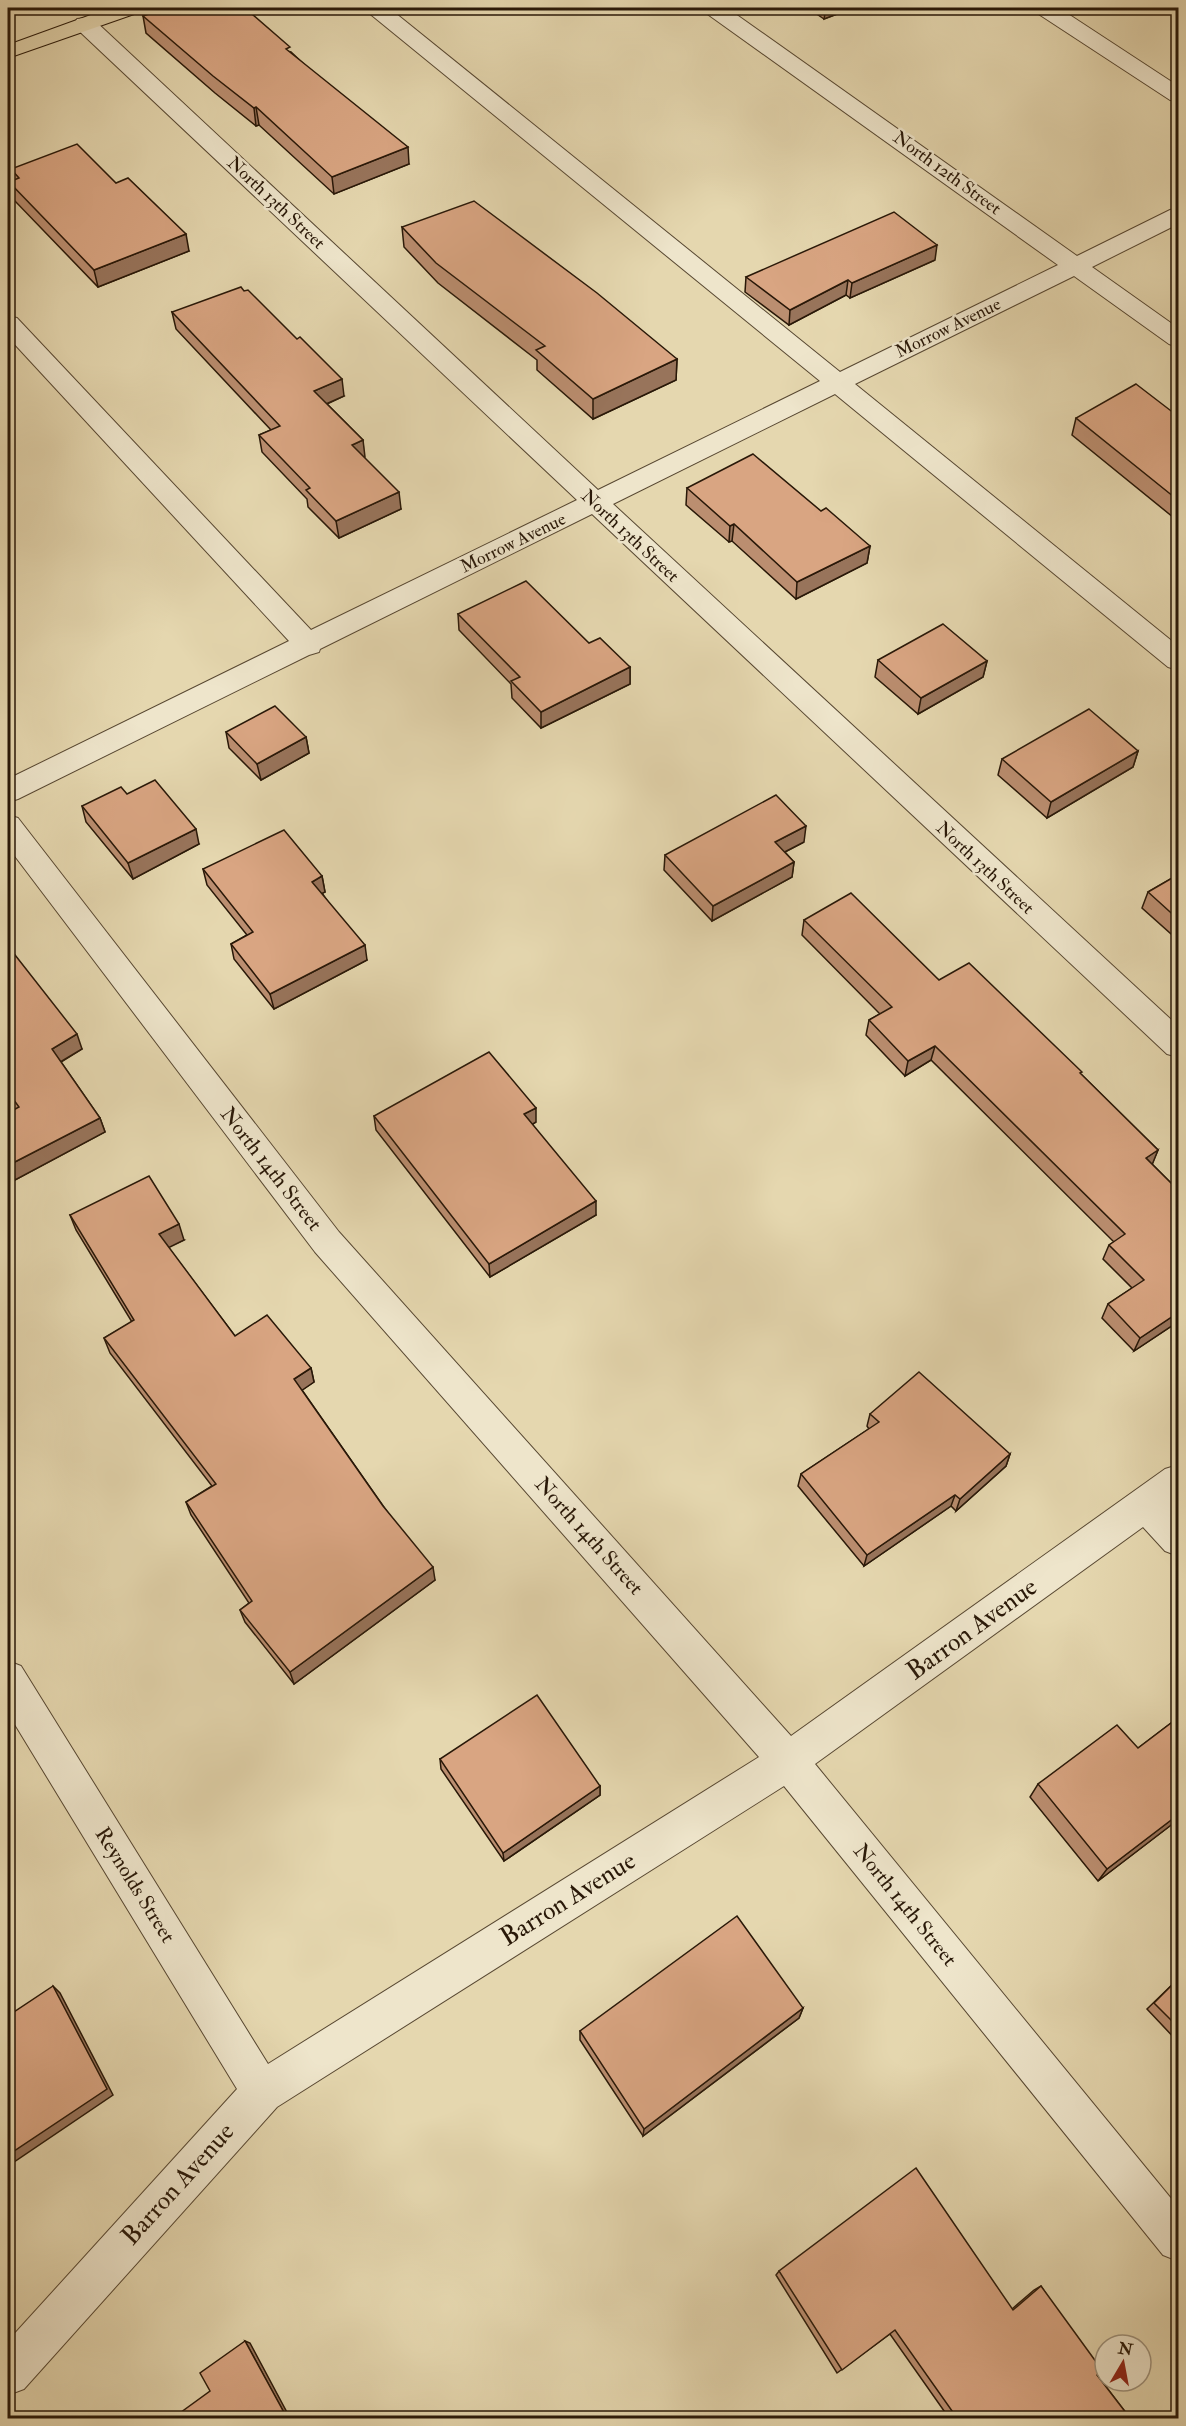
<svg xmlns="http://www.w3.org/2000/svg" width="1186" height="2426" viewBox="0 0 1186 2426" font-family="'IM FELL Double Pica',serif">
<rect width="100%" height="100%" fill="#e5d7af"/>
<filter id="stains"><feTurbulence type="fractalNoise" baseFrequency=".00333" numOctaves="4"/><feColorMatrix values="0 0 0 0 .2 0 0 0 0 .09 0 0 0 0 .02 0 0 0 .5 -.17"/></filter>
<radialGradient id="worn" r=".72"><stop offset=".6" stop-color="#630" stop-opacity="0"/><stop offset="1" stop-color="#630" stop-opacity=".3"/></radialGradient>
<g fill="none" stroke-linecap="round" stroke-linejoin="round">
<g stroke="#584832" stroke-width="2">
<g id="minor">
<path d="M 367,8 L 389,8 L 840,372 L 1058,265 L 706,13 L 704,8 L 727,8 L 1077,256 L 1170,210 L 1178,208 L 1178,224 L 1092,267 L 1178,328 L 1178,347 L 1169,344 L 1074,276 L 855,384 L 1178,646 L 1178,670 L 1168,667 L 835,394 L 613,504 L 1178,1026 L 1178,1057 L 1167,1054 L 592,514 L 320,649 L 319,652 L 309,655 L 18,799 L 8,802 L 8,779 L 289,641 L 8,337 L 8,316 L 17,318 L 311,630 L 577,500 L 77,29 L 74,24 L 77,19 L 85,18 L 93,19 L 598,490 L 820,381 L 369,13 Z"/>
<path d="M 1034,8 L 1059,8 L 1178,86 L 1178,101 L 1170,100 L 1037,13 Z"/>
<path d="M 8,815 L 18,818 L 339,1232 L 791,1736 L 1165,1469 L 1178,1465 L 1178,1501 L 1171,1507 L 1178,1514 L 1178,1556 L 1165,1551 L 1143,1527 L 815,1764 L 1178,2207 L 1178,2261 L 1163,2255 L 784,1786 L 277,2107 L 24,2389 L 8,2395 L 8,2341 L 237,2089 L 8,1713 L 8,1661 L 21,1666 L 268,2064 L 759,1757 L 315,1252 L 8,847 Z"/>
</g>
</g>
<g stroke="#291808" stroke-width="2">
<path id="major" d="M 110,8 L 140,8 L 137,13 L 8,58 L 8,45 Z"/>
</g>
<use href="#minor" fill="#eee5cb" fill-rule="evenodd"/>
<use href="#major" fill="#e5d7af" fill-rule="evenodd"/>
</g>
<g fill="#bb8e70" stroke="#291808" stroke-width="1.5">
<path d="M 808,8 L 853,8 L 824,19 Z"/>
<path d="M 143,16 L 291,52 L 409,164 L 334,194 L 259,125 L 256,126 L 215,93 L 146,33 Z"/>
<path d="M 11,169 L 116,183 L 189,251 L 98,287 L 13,199 L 9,182 L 14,180 Z"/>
<path d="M 402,227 L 677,359 L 676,380 L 593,419 L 537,370 L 537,360 L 438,283 L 404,247 Z"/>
<path d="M 935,260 L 850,298 L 846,295 L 789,325 L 745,292 L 746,277 Z"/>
<path d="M 172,312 L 344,396 L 327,404 L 363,440 L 364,458 L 401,509 L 339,538 L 308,507 L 307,499 L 262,452 L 259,435 L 271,430 L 176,329 Z"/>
<path d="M 1179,417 L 1179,522 L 1072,435 L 1076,418 Z"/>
<path d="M 687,488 L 821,511 L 870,546 L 867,563 L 796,599 L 732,541 L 729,542 L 686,505 Z"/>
<path d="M 458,614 L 589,643 L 630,667 L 630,684 L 541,728 L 512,698 L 511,684 L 459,630 Z"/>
<path d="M 878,660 L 987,661 L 983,677 L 918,714 L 875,677 Z"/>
<path d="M 226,732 L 306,737 L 309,753 L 261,780 L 229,748 Z"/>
<path d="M 1138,751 L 1133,767 L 1047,818 L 998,775 L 1002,759 Z"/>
<path d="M 127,794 L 199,844 L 133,879 L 86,822 L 82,806 Z"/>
<path d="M 804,842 L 785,852 L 794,862 L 792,877 L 712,921 L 664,870 L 665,855 Z"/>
<path d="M 203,869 L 322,876 L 325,892 L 322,893 L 367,960 L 274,1009 L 234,959 L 231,944 L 247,935 L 207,885 Z"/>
<path d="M 1179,874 L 1179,941 L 1142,908 L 1148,892 Z"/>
<path d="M 804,920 L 939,980 L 1082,1075 L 1158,1150 L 1152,1164 L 1179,1191 L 1179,1321 L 1134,1351 L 1102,1318 L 1108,1304 L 1132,1288 L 1103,1259 L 1109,1245 L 1114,1242 L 931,1060 L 905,1076 L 866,1035 L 869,1020 L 880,1014 L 802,935 Z"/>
<path d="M 8,946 L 82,1049 L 61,1062 L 100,1118 L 105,1132 L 15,1180 L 8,1168 L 8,1113 L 15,1109 L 8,1099 Z"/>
<path d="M 374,1116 L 536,1122 L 532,1124 L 596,1215 L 490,1277 L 376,1130 Z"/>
<path d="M 70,1215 L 184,1240 L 168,1247 L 235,1336 L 311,1368 L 314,1382 L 302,1390 L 435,1580 L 294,1684 L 245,1622 L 240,1610 L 249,1603 L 191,1515 L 186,1502 L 212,1486 L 110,1353 L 104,1338 L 132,1322 L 76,1230 Z"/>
<path d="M 870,1414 L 1010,1454 L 1006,1466 L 956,1511 L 951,1506 L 864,1566 L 798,1486 L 801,1474 L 869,1429 L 867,1426 Z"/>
<path d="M 1179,1717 L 1179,1819 L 1098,1881 L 1030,1797 L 1038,1784 L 1138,1748 Z"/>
<path d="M 440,1759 L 600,1786 L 600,1795 L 504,1861 L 441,1769 Z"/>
<path d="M 1179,1978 L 1179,2043 L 1147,2009 Z"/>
<path d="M 803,2008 L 799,2018 L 643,2136 L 580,2040 L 580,2031 Z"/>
<path d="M 779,2271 L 1012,2309 L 1034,2290 L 1041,2286 L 1097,2375 L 1130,2418 L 949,2418 L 890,2334 L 837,2373 L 776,2275 Z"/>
</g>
<g fill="#98745b" stroke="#291808" stroke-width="1.5">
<path d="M 826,8 L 853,8 L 824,19 Z"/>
<path d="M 256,107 L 259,125 L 256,126 L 254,108 Z"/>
<path d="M 408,147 L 409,164 L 334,194 L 332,177 Z"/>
<path d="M 186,234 L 189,251 L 98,287 L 94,270 Z"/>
<path d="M 937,245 L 935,260 L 850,298 L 852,283 Z"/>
<path d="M 848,280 L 846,295 L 789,325 L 790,310 Z"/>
<path d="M 677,359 L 676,380 L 593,419 L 593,399 Z"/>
<path d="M 342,379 L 344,396 L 317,408 L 314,391 Z"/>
<path d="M 363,440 L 365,457 L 354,462 L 352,445 Z"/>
<path d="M 399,492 L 401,509 L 339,538 L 336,521 Z"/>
<path d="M 734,524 L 732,541 L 729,542 L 730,526 Z"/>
<path d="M 870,546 L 867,563 L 796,599 L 797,582 Z"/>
<path d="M 987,661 L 983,677 L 918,714 L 921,698 Z"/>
<path d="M 630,667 L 630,684 L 541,728 L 541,712 Z"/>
<path d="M 306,737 L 309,753 L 261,780 L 257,764 Z"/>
<path d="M 1138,751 L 1133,767 L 1047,818 L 1051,802 Z"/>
<path d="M 806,826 L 804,842 L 773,858 L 775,842 Z"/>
<path d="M 196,829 L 199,844 L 133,879 L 128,863 Z"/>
<path d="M 794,862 L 792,877 L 712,921 L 713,906 Z"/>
<path d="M 322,876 L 325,892 L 315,897 L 312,882 Z"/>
<path d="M 365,945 L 367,960 L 274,1009 L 270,994 Z"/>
<path d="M 77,1034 L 82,1049 L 57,1064 L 52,1049 Z"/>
<path d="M 935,1046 L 931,1060 L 905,1076 L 908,1061 Z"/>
<path d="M 536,1108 L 536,1122 L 525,1129 L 524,1114 Z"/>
<path d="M 100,1118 L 105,1132 L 15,1180 L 9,1165 Z"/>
<path d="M 1158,1150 L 1152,1165 L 1146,1158 Z"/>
<path d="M 596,1201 L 596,1215 L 490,1277 L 489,1264 Z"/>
<path d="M 179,1224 L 184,1240 L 164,1250 L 159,1234 Z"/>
<path d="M 1179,1312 L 1179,1321 L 1134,1351 L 1140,1338 Z"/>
<path d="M 311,1368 L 314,1382 L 298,1393 L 294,1379 Z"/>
<path d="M 1010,1454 L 1006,1466 L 956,1511 L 960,1499 Z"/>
<path d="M 955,1495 L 951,1506 L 864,1566 L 867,1555 Z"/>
<path d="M 433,1567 L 435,1580 L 294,1684 L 290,1672 Z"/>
<path d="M 600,1786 L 600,1795 L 504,1861 L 503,1853 Z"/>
<path d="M 1179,1814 L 1179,1819 L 1098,1881 L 1107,1869 Z"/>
<path d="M 53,1986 L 60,1993 L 113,2095 L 8,2166 L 8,2155 Z"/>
<path d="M 803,2008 L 799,2018 L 643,2136 L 644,2129 Z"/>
<path d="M 245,2341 L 250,2343 L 290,2418 L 287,2418 Z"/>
</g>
<g fill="#d9a582" stroke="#291808" stroke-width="1.5">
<path d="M 166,8 L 245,8 L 290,47 L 286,49 L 408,147 L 332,177 L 256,107 L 254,108 L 213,76 L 143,16 Z"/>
<path d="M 77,144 L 116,183 L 128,178 L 186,234 L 94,270 L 9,182 L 19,178 L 11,169 Z"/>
<path d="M 474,201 L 597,293 L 677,359 L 593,399 L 536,350 L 545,346 L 436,263 L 402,227 Z"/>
<path d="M 894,212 L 937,245 L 852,283 L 848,280 L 790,310 L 746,277 Z"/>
<path d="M 241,287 L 244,291 L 248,290 L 297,339 L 300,337 L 342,379 L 314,391 L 363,440 L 352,445 L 399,492 L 336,521 L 306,490 L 310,488 L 259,435 L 280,426 L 172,312 Z"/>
<path d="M 1136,384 L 1179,417 L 1179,501 L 1076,418 Z"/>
<path d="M 753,454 L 821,511 L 826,508 L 870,546 L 797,582 L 734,524 L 730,526 L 687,488 Z"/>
<path d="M 526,581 L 589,643 L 600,638 L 630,667 L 541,712 L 511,681 L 520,677 L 458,614 Z"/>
<path d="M 943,624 L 987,661 L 921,698 L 878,660 Z"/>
<path d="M 275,706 L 306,737 L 257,764 L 226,732 Z"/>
<path d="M 1089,709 L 1138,751 L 1051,802 L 1002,759 Z"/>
<path d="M 155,780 L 196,829 L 128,863 L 82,806 L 121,787 L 127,794 Z"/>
<path d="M 776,795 L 806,826 L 775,842 L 794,862 L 713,906 L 665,855 Z"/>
<path d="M 284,830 L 322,876 L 312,882 L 365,945 L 270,994 L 231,944 L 253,932 L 203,869 Z"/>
<path d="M 1179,874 L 1179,920 L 1148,892 Z"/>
<path d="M 851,893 L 939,980 L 969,963 L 1082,1072 L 1080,1073 L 1158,1150 L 1146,1158 L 1179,1191 L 1179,1312 L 1140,1338 L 1108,1304 L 1144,1280 L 1109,1245 L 1125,1234 L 935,1046 L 908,1061 L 869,1020 L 892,1007 L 804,920 Z"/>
<path d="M 8,946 L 77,1034 L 52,1049 L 100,1118 L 9,1165 L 8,1163 L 8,1113 L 19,1107 L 8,1092 Z"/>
<path d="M 489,1052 L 536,1108 L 524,1114 L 596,1201 L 489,1264 L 374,1116 Z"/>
<path d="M 149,1176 L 179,1224 L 159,1234 L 235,1336 L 267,1315 L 311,1368 L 294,1379 L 383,1506 L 433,1567 L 290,1672 L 240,1610 L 252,1601 L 186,1502 L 216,1484 L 104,1338 L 134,1320 L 70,1215 Z"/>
<path d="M 919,1372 L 1010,1454 L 960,1499 L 955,1495 L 867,1555 L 801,1474 L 879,1422 L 870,1414 Z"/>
<path d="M 537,1695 L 600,1786 L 503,1853 L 440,1759 Z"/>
<path d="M 1179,1717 L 1179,1814 L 1107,1869 L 1038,1784 L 1117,1725 L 1138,1748 Z"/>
<path d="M 737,1916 L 803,2008 L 644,2129 L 580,2031 Z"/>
<path d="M 1179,1978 L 1179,2028 L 1154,2003 Z"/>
<path d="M 53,1986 L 107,2089 L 8,2155 L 8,2016 Z"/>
<path d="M 916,2168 L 1013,2310 L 1041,2286 L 1102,2370 L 1097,2375 L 1130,2418 L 957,2418 L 895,2330 L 842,2370 L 779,2271 Z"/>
<path d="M 245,2341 L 287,2418 L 173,2418 L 210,2391 L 200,2373 Z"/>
</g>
<g text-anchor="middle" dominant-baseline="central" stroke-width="5" stroke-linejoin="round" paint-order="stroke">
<g font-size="18" fill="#291808" stroke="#eee5cb">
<text transform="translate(947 173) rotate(36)">North 12th Street</text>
<text transform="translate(276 203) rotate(43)">North 13th Street</text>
<text transform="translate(948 328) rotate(-26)">Morrow Avenue</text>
<text transform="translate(630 536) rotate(43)">North 13th Street</text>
<text transform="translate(513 543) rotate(-26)">Morrow Avenue</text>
<text transform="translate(985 868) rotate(43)">North 13th Street</text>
</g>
<g font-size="21" fill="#291808" stroke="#eee5cb">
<text transform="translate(271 1169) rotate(52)">North 14th Street</text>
<text transform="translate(589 1536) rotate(48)">North 14th Street</text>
<text transform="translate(135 1885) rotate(58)">Reynolds Street</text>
<text transform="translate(905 1905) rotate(51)">North 14th Street</text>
</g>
<g font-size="26" fill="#291808" stroke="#eee5cb">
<text transform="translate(972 1629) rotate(-36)">Barron Avenue</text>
<text transform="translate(568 1899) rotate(-32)">Barron Avenue</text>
<text transform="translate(178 2184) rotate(-48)">Barron Avenue</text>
</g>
</g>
<rect width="1186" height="2426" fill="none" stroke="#e5d7af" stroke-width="30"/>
<rect x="9" y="9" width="1168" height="2408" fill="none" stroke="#291808" stroke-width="3"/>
<rect x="15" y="15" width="1156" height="2396" fill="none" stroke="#291808" stroke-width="1.5"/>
<g transform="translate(1123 2363) rotate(10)"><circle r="28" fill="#eee5cb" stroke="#9f937d" stroke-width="1.5"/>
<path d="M0-4.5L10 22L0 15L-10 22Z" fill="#8f2418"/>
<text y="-9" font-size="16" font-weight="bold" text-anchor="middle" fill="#291808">N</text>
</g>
<rect width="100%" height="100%" filter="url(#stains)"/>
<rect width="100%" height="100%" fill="url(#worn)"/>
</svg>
